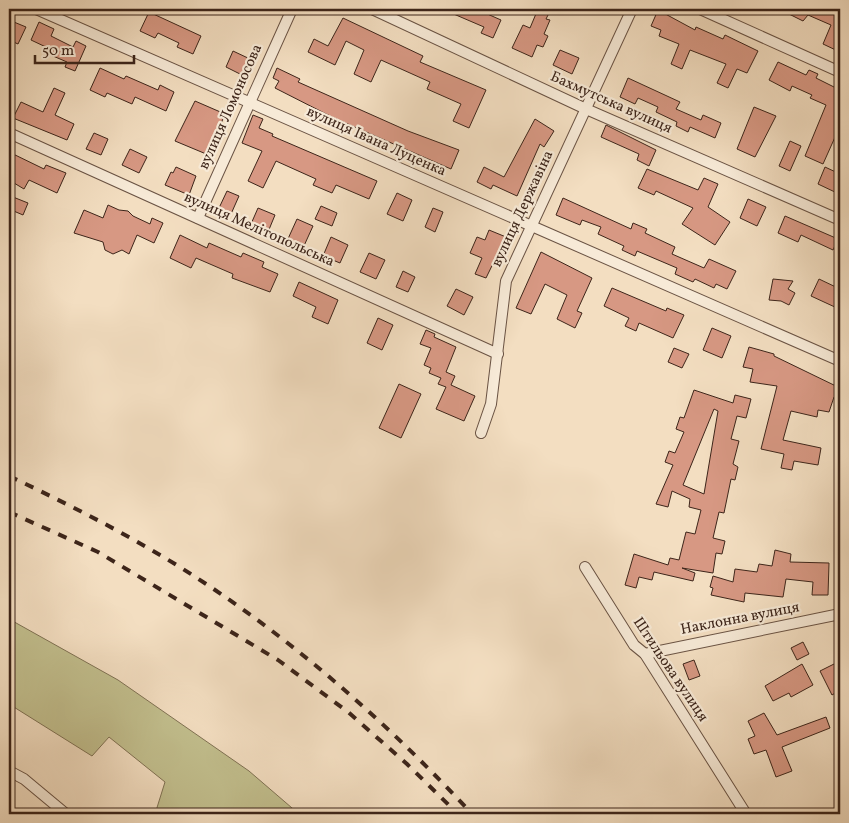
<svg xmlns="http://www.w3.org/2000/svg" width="849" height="823" viewBox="0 0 849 823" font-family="Vollkorn,serif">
<rect width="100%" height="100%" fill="#f3dec1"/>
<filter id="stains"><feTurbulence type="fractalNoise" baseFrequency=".004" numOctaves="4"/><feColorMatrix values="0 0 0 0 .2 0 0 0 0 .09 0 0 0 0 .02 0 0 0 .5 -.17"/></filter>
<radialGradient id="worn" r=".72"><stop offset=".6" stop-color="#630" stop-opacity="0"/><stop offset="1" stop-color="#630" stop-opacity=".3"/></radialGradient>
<path fill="#c2bf8e" stroke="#807254" d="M 9,619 L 118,680 L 249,771 L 299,814 L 155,814 L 165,782 L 109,737 L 92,756 L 9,704 Z"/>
<g fill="#d79883" stroke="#3d251a" fill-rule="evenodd">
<path d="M 442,9 L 476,9 L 501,20 L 493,38 L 481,33 L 484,27 Z"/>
<path d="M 538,9 L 551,9 L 546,19 L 550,20 L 544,34 L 548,36 L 543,47 L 537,45 L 532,57 L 512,48 L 523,25 L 530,28 Z"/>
<path d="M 779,9 L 840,9 L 840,52 L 823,44 L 831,25 L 808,15 L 803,21 Z"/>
<path d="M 658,10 L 695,30 L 696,27 L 723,39 L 725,35 L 758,51 L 747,73 L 737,69 L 728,88 L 717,83 L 726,64 L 690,50 L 682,69 L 671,64 L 679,44 L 659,36 L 661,30 L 651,26 Z"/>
<path d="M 149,12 L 201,36 L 193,54 L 177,47 L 179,43 L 158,33 L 155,38 L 140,31 Z"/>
<path d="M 343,18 L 423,56 L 420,62 L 486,90 L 469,128 L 453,121 L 461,104 L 427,89 L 430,82 L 381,60 L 371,82 L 354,74 L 364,50 L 346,41 L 335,65 L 308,52 L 314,39 L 328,46 Z"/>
<path d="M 9,20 L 26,27 L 18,44 L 9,40 Z"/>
<path d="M 39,22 L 54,29 L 51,36 L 73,47 L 76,41 L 86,46 L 75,71 L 65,67 L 67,62 L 46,53 L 48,48 L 31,40 Z"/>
<path d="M 560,50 L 579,58 L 572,74 L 553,65 Z"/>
<path d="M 233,51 L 250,59 L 242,75 L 226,67 Z"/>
<path d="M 778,62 L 806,75 L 809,70 L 818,74 L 816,78 L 840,90 L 840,126 L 823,164 L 805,156 L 826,105 L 810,98 L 812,95 L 792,86 L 790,91 L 769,80 Z"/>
<path d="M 100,68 L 124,79 L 126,76 L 158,90 L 160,85 L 174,92 L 166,111 L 135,97 L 132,104 L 107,93 L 105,97 L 90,90 Z"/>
<path d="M 277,68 L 300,79 L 298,82 L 408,131 L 459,150 L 451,169 L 334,118 L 275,88 L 279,81 L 273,78 Z"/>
<path d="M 628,78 L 680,102 L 676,109 L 701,120 L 703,115 L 721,123 L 715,138 L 690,127 L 688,132 L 676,126 L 677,122 L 656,112 L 658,107 L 638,98 L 635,104 L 620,97 Z"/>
<path d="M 54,88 L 65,93 L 55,115 L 74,124 L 67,140 L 13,118 L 21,102 L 43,112 Z"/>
<path d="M 195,101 L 225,114 L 212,145 L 215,146 L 211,156 L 175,141 Z"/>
<path d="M 754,107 L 776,116 L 755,157 L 737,149 Z"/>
<path d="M 253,115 L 263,119 L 259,128 L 273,134 L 272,136 L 377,181 L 369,199 L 336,185 L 332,193 L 313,185 L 316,179 L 276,161 L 263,188 L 248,181 L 262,151 L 242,143 Z"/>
<path d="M 535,119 L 554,131 L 544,147 L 540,144 L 517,196 L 493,185 L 491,189 L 477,182 L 484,167 L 504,177 Z"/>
<path d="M 606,125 L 656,150 L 649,166 L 637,160 L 639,154 L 601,137 Z"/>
<path d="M 94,133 L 108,139 L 101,155 L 86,149 Z"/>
<path d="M 790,141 L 801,146 L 790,171 L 779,166 Z"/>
<path d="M 130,149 L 147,157 L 139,173 L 122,165 Z"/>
<path d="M 9,152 L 44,169 L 46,165 L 66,173 L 57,193 L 29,180 L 24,189 L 9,180 Z"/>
<path d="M 176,167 L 196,176 L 189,195 L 165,185 L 171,172 L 173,173 Z"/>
<path d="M 825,167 L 840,174 L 840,185 L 837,193 L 818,184 Z"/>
<path d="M 647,169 L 698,190 L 704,178 L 718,184 L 708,207 L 730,222 L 715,245 L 682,224 L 693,208 L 656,191 L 654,195 L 638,188 Z"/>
<path d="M 227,191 L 239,196 L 231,214 L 219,208 Z"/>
<path d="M 397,193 L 412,200 L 403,221 L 387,214 Z"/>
<path d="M 13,197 L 28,203 L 23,215 L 9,209 Z"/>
<path d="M 563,198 L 631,229 L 633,223 L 647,229 L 645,233 L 675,247 L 672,254 L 704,268 L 709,259 L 736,271 L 727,289 L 716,284 L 714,288 L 695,279 L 693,282 L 675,274 L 677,268 L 637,251 L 635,256 L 622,250 L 624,246 L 598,234 L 601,227 L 582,220 L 580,225 L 556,215 Z"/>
<path d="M 748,199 L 766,207 L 757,226 L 740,218 Z"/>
<path d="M 108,205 L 119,210 L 128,211 L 133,216 L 150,224 L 152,218 L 163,223 L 154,243 L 137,235 L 129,254 L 122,250 L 113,254 L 105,250 L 103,242 L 74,233 L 84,210 L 103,218 Z"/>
<path d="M 321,206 L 337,213 L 332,226 L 315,219 Z"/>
<path d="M 258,208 L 275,215 L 268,232 L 251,224 Z"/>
<path d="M 433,208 L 443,212 L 435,232 L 425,227 Z"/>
<path d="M 785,216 L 838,239 L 833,250 L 801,235 L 798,242 L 778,233 Z"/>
<path d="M 297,219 L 313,226 L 303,248 L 287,241 Z"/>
<path d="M 489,230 L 506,237 L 486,278 L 475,274 L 482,258 L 470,253 L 477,237 L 485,240 Z"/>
<path d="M 180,235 L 207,248 L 209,243 L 241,257 L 243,253 L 264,262 L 262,267 L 278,274 L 270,292 L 232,278 L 233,274 L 196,258 L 191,268 L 170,258 Z"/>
<path d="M 331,237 L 348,245 L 340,263 L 323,256 Z"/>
<path d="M 541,252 L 592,278 L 577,311 L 582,313 L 575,328 L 557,319 L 567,295 L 545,284 L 531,314 L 516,308 Z"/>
<path d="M 369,253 L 385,260 L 376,279 L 360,272 Z"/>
<path d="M 403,271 L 415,277 L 408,292 L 396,287 Z"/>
<path d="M 773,279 L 793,281 L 788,289 L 795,293 L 789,305 L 781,301 L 769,300 Z"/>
<path d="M 819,279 L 840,289 L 840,301 L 837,308 L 811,296 Z"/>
<path d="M 299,282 L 338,300 L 328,324 L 312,317 L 316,307 L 293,296 Z"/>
<path d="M 612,288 L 666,311 L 667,308 L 684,315 L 673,338 L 639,323 L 636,331 L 625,326 L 629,318 L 604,306 Z"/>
<path d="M 456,289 L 473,297 L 464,315 L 447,306 Z"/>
<path d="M 378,318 L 393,325 L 382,350 L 367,343 Z"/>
<path d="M 712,328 L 731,336 L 722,358 L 703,350 Z"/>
<path d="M 426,330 L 435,334 L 434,337 L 456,347 L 446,372 L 455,376 L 451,385 L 475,396 L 464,421 L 436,409 L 446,387 L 438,384 L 441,378 L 429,373 L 431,368 L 424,365 L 431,348 L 420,344 Z"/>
<path d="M 749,347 L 774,354 L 774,356 L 840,388 L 840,400 L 834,397 L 829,412 L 818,410 L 817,417 L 791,411 L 783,440 L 821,448 L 818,465 L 794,461 L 792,470 L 781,468 L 784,454 L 761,449 L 777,386 L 750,382 L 753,369 L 743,367 Z"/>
<path d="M 674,348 L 689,354 L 682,368 L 668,362 Z"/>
<path d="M 399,384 L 421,394 L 401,438 L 379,428 Z"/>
<path d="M 694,390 L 733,403 L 735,395 L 751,399 L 746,418 L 737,416 L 731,439 L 739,441 L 733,464 L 738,467 L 735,480 L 731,479 L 724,513 L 719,512 L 713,538 L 725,541 L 722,554 L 716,553 L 713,573 L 682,568 L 695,573 L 693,581 L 654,572 L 652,580 L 639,577 L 636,588 L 625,585 L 634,554 L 668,565 L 670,558 L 679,560 L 686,532 L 695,534 L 701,510 L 689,507 L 690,499 L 672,491 L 668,507 L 656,504 L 673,465 L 665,462 L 669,451 L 675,453 L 684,432 L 676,429 L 680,417 L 684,418 ZM 714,409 L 718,411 L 704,494 L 683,485 Z"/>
<path d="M 775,550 L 791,554 L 790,562 L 829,563 L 828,595 L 812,595 L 813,582 L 786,579 L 783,597 L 745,593 L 744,602 L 711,595 L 713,588 L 710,587 L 713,576 L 733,582 L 735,569 L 757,572 L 759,564 L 772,566 Z"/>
<path d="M 803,642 L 809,654 L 797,660 L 791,648 Z"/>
<path d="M 694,660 L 700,676 L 689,680 L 683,664 Z"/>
<path d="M 840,661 L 840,690 L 832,695 L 820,671 Z"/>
<path d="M 802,664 L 813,685 L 791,697 L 789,693 L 773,701 L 765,686 Z"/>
<path d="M 764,713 L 777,735 L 826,717 L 830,728 L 782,747 L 792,771 L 776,777 L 766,750 L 754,754 L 748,739 L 755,736 L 748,721 Z"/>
</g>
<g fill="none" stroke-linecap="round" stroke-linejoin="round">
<g stroke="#6a5344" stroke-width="12">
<g id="minor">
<path d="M 36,9 L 840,361"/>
<path d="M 372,9 L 586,109 L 840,220"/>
<path d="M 700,9 L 840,72"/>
<path d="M 9,133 L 498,354"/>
<path d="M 198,218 L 292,9"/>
<path d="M 481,433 L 491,404 L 506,281 L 632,9"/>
<path d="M 585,567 L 634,645 L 645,654 L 746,814"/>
<path d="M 645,654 L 840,614"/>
<path d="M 9,771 L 24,779 L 66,814"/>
</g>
</g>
<use href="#minor" stroke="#f7ead7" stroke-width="10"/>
<g stroke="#3d251a" stroke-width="4" stroke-dasharray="9 9" stroke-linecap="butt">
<path d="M 9,476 C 68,504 127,534 183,569 C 289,636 387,722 472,814"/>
<path d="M 9,512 L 98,552 L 278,660 L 348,712 L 407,764 L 458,814"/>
</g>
</g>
<g text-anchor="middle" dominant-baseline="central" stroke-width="4.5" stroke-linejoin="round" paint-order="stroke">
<g font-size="15" fill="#3d251a" stroke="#f7ead7">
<text transform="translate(611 103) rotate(24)">Бахмутська вулиця</text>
<text transform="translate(231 107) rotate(-66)">вулиця Ломоносова</text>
<text transform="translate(376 142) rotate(24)">вулиця Івана Луценка</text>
<text transform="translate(523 209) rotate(-65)">вулиця Державіна</text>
<text transform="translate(259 230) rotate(24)">вулиця Мелітопольська</text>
<text transform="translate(740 619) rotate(-11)">Наклонна вулиця</text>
<text transform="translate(670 670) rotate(56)">Штильова вулиця</text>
</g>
</g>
<rect width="849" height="823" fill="none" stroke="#f3dec1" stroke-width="30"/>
<rect x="10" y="10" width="829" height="803" fill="none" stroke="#3d251a" stroke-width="2.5"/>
<rect x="15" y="15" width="819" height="793" fill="none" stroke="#3d251a"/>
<path d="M35 55v8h99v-8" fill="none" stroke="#3d251a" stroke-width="2.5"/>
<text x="42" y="55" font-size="15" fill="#3d251a" stroke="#f7ead7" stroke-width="4" paint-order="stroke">50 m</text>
<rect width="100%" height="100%" filter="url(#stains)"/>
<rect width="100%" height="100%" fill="url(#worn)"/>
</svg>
